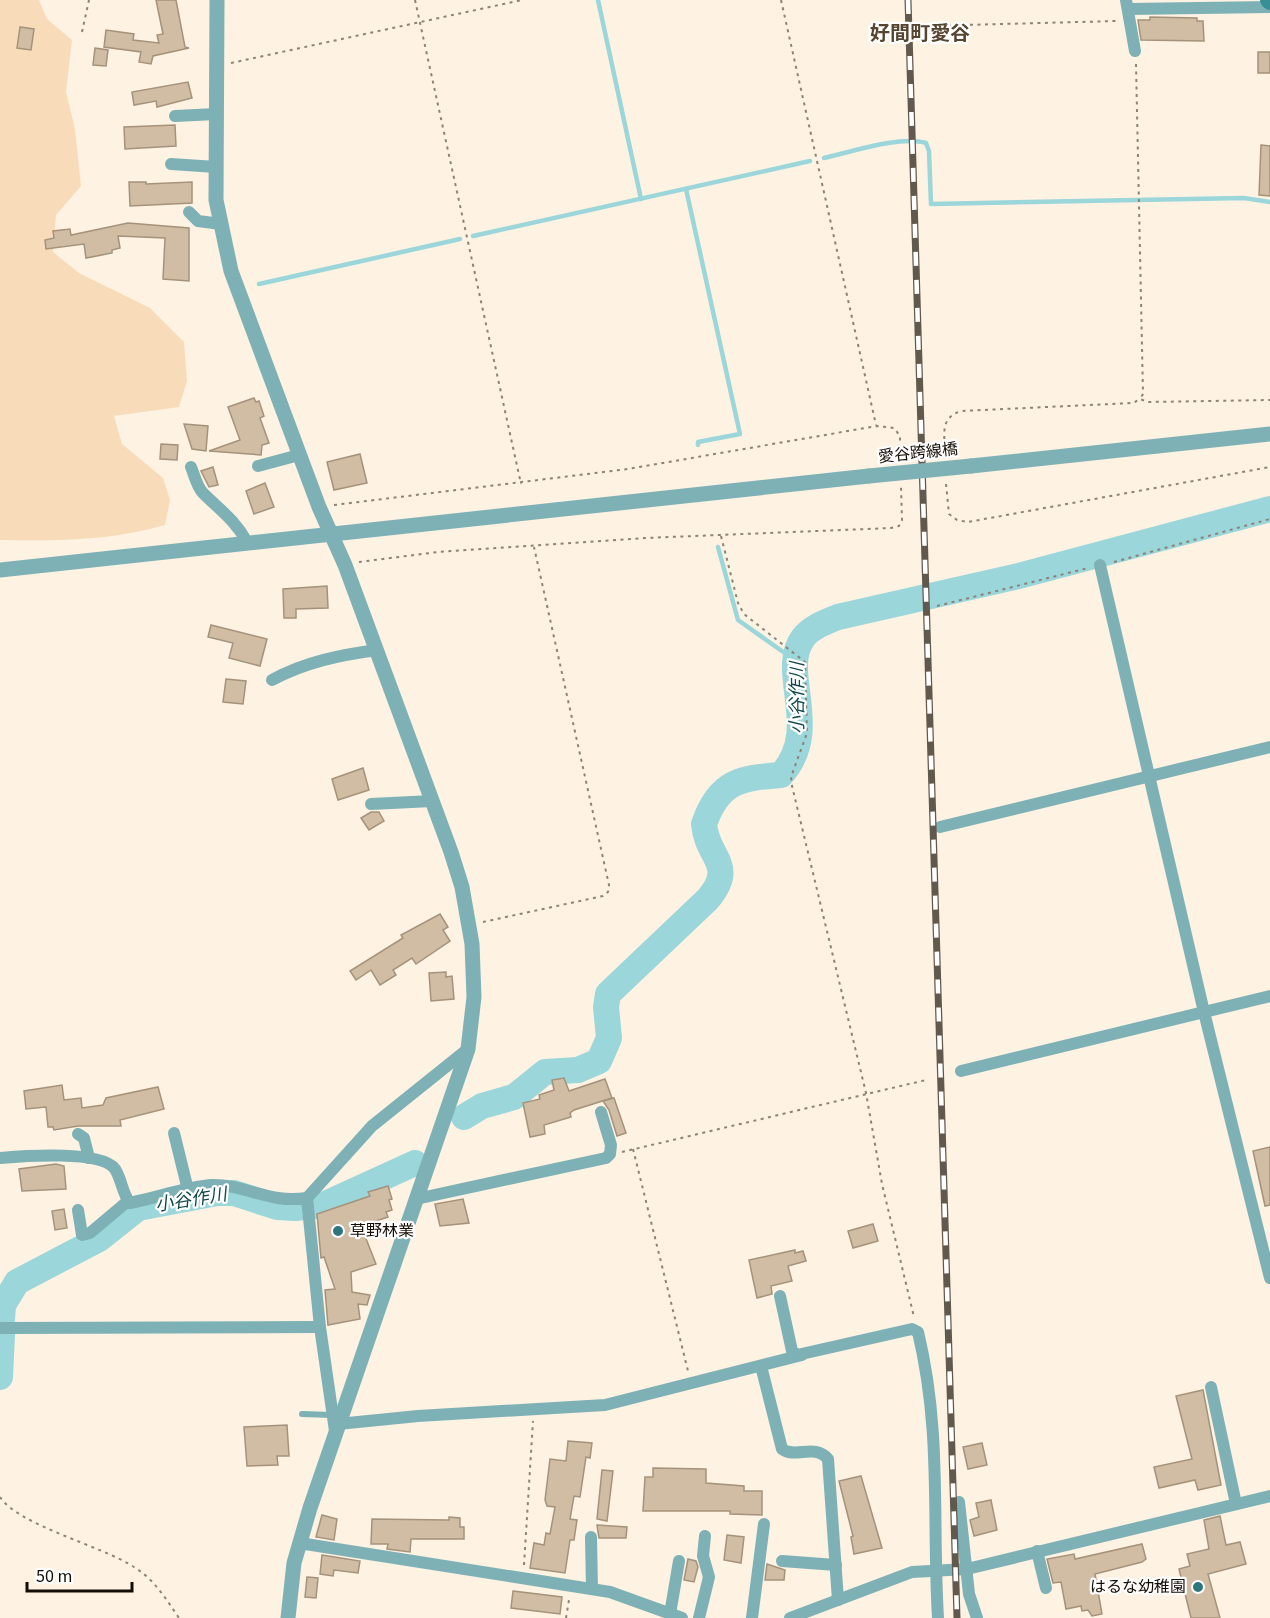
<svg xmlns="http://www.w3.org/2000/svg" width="1270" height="1618" viewBox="0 0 1270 1618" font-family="'Source Sans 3','Noto Sans JP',sans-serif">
<rect width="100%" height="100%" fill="#fef2e2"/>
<path fill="#f8dcb9" d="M 0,0 L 39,0 L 47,19 L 72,40 L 66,92 L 75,129 L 81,186 L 56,215 L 53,252 L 79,273 L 150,308 L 184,342 L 187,381 L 179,407 L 114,416 L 122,444 L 163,478 L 170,500 L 165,525 C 110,541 57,541 0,540 Z"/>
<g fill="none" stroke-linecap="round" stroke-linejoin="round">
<g stroke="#9ad6da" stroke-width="4.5">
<path d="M 598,0 L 641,199"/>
<path d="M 824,158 C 851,152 901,135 926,143 L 929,151 L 931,204 L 1244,198 L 1270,202"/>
<path d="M 686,189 L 740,434 L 698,442 L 698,445"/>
<path d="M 473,236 L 810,161"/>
<path d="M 259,284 L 460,239"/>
<path d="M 718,547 L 738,620 L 796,661"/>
</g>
<g stroke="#9ad6da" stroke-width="26">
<path d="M 464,1117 L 482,1106 L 514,1097 L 545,1072 L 578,1070 L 599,1061 L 609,1038 L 606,1007 L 608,994 L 708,899 C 737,864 707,859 704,824 C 719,781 740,778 781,775 C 823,729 778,672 803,638 C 811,627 826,622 838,617 L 1019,576 L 1270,509"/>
<path d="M 2,1319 L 3,1305 L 17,1282 L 99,1239 L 138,1208 L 217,1193 L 234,1193 L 277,1207 L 295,1208 L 323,1205 L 415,1163"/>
<path d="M 0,1377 L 2,1335"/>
</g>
</g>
<g fill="#d1bda4" stroke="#a5927a" stroke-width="1.5">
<path d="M 156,0 L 176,0 L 185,47 L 189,48 L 153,56 L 151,64 L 139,62 L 141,52 L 104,47 L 106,30 L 134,34 L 133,40 L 159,43 L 157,35 L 163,34 Z"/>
<path d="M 1150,17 L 1197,18 L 1197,21 L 1203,21 L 1204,41 L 1141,40 L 1138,20 L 1150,20 Z"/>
<path d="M 20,27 L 34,29 L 31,50 L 17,48 Z"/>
<path d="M 95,48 L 108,50 L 106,66 L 93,65 Z"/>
<rect x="1258" y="52" width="12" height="21"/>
<path d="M 188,82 L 192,98 L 157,107 L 156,101 L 134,105 L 132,92 Z"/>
<path d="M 175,125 L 176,146 L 125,149 L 124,127 Z"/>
<path d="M 1261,145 L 1270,146 L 1270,196 L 1259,195 Z"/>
<path d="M 129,182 L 146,182 L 146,184 L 192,182 L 192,203 L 130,206 Z"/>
<path d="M 128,223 L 189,228 L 189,281 L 163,279 L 165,238 L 118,236 L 120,248 L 112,250 L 112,253 L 86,258 L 84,244 L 46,249 L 45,240 L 54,238 L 53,231 L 70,229 L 71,235 Z"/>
<path d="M 254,398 L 256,402 L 259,401 L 264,416 L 260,418 L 269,443 L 262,445 L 261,455 L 209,451 L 240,440 L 228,407 Z"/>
<path d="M 184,424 L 208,426 L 206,451 L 192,449 Z"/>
<path d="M 161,444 L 178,445 L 177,460 L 160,459 Z"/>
<path d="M 360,454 L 367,483 L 334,490 L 327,462 Z"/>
<path d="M 213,467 L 218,485 L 209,487 L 201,471 Z"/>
<path d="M 265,483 L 274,507 L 254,514 L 246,491 Z"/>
<path d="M 327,586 L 328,608 L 296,609 L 296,618 L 284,618 L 283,589 Z"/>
<path d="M 211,625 L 267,639 L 260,666 L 229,658 L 233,643 L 208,637 Z"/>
<path d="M 226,679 L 246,681 L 243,704 L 223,702 Z"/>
<path d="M 363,768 L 369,790 L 338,800 L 332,779 Z"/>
<path d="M 371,812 L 379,812 L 384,821 L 369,830 L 361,818 Z"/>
<path d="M 440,914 L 448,927 L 443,930 L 450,941 L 416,964 L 412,958 L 393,970 L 396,975 L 380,985 L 371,970 L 356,980 L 350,971 L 403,938 L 401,935 Z"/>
<path d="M 446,972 L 446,977 L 452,976 L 454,999 L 431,1001 L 429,973 Z"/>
<path d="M 564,1078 L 569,1091 L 605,1079 L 612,1098 L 574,1110 L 570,1113 L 571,1117 L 544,1125 L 545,1134 L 530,1137 L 523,1103 L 540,1099 L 539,1095 L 554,1090 L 552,1080 Z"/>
<path d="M 62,1085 L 64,1100 L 81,1098 L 82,1108 L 103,1105 L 106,1098 L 158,1087 L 164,1109 L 120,1120 L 121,1126 L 78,1126 L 54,1130 L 53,1127 L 48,1127 L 46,1107 L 26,1109 L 24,1091 Z"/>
<path d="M 614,1098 L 626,1133 L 617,1136 L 609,1110 L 603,1101 Z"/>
<path d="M 1270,1147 L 1270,1205 L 1265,1206 L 1253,1151 Z"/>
<path d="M 56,1164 L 64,1166 L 66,1189 L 22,1191 L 19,1169 Z"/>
<path d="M 388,1186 L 392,1199 L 389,1200 L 392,1210 L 386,1212 L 388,1217 L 361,1226 L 376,1264 L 351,1272 L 352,1292 L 370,1295 L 367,1305 L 358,1304 L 360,1319 L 328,1325 L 325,1290 L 335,1289 L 324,1257 L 321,1258 L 317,1214 L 370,1196 L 368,1192 Z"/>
<path d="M 463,1199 L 469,1223 L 440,1226 L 435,1204 Z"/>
<path d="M 64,1209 L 67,1228 L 55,1230 L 52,1211 Z"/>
<path d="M 873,1224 L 878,1241 L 853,1248 L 848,1231 Z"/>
<path d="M 795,1250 L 795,1253 L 803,1251 L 806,1261 L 788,1266 L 792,1281 L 771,1286 L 772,1294 L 757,1298 L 749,1260 Z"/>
<path d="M 1203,1390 L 1221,1485 L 1198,1490 L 1195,1480 L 1159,1488 L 1154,1467 L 1192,1459 L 1176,1396 Z"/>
<path d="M 287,1425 L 289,1456 L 277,1456 L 278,1465 L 247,1466 L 244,1427 Z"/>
<path d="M 568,1441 L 592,1443 L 590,1458 L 586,1457 L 580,1497 L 574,1496 L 570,1519 L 577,1520 L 574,1540 L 570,1540 L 565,1573 L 530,1568 L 534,1543 L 544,1545 L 546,1533 L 550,1534 L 555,1507 L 547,1506 L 545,1500 L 550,1459 L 566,1461 Z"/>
<path d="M 982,1443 L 987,1465 L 968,1469 L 963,1447 Z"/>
<path d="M 653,1468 L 706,1469 L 706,1483 L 744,1486 L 744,1491 L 762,1491 L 762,1515 L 730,1514 L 730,1511 L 643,1511 L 645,1477 L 653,1477 Z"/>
<path d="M 602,1470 L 613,1471 L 607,1521 L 597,1519 Z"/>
<path d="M 861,1476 L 882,1548 L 854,1554 L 851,1537 L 853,1536 L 839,1481 Z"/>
<path d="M 991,1500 L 997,1530 L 974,1536 L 970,1520 L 979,1517 L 976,1503 Z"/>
<path d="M 322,1515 L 337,1519 L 334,1540 L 316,1537 Z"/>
<path d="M 1220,1516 L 1226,1545 L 1240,1542 L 1246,1564 L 1208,1574 L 1220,1618 L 1191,1618 L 1179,1569 L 1190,1566 L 1187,1554 L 1209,1549 L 1204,1520 Z"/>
<path d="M 449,1517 L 460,1518 L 460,1527 L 464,1527 L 464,1539 L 411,1539 L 410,1552 L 387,1549 L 388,1544 L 371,1544 L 372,1519 L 449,1520 Z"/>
<path d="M 597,1525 L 627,1527 L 626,1538 L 599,1538 Z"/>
<path d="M 727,1535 L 744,1537 L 741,1563 L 724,1560 Z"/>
<path d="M 1142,1544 L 1146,1559 L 1142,1562 L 1095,1574 L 1102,1614 L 1092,1616 L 1088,1610 L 1082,1611 L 1081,1606 L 1066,1609 L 1061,1582 L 1053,1583 L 1047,1559 L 1074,1554 L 1075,1559 Z"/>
<path d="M 322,1555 L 360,1561 L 358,1573 L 334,1570 L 333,1576 L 320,1574 Z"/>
<path d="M 688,1559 L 696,1561 L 698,1567 L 694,1582 L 684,1580 Z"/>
<path d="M 767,1564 L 785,1570 L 784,1580 L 765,1580 Z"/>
<path d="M 307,1577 L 318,1578 L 316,1598 L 305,1597 Z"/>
<path d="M 513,1591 L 562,1597 L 560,1614 L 511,1608 Z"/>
</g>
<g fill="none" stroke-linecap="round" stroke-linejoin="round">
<g stroke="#8c8276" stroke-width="2" stroke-dasharray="3 4.5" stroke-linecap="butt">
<path d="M 415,0 L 521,484"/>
<path d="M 781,0 L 876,425"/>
<path d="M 925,26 L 1117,21"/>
<path d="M 82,32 L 89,0"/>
<path d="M 231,63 L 522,0"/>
<path d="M 1136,64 L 1143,394 L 1140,399"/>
<path d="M 945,454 C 945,435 939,418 961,411 L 1133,403 L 1140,399 L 1148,402 L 1270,400"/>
<path d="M 946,484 L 949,514 L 957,520 L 968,522 L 1270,467"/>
<path d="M 334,505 L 628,469 L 877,426 L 894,428 L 900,436 L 900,459"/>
<path d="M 721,536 L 738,603 L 744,614 L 805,662 L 807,733 L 791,777 L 792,786 L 866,1093 L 882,1184 L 914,1317"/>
<path d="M 359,562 L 438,552 L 645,538 L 891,528 L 899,526 L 902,520 L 901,486"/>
<path d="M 1114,562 L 1270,519"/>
<path d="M 937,606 L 1088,568"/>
<path d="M 483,922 L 603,896 L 608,892 L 609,885 L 534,547"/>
<path d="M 633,1149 L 688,1371"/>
<path d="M 622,1152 L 926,1080"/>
<path d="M 0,1497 C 18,1525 102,1546 134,1567 C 154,1579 166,1599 179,1618"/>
<path d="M 524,1565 L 533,1421"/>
<path d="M 566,1618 L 569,1600"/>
</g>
<path stroke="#7db1b5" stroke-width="6" d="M 302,1414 L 332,1415"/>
<g stroke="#7db1b5" stroke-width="12">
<path d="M 1126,0 L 1135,51"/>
<path d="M 1128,9 L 1270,7"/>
<path d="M 175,116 L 216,114"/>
<path d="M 171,164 L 216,167"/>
<path d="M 189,212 L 198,221 L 221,224"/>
<path d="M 258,466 L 299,455"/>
<path d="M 191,467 C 194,474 197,487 203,493 C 220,510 235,520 247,542"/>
<path d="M 1100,565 L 1204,1012 L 1270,1278"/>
<path d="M 272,680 C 305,662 340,655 377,650"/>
<path d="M 371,804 L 432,801"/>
<path d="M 940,827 L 1270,747"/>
<path d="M 961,1071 L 1270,996"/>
<path d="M 174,1133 L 188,1190"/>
<path d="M 78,1134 L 84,1138 L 89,1158"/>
<path d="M 0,1158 C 24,1156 101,1150 115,1169 C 122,1180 122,1193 130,1203 C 156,1198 185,1187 211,1185 C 246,1184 268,1204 307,1198"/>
<path d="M 416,1199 L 606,1158 L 610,1154 L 611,1145 L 601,1112"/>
<path d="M 78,1210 L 82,1235 L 90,1233 L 128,1201"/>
<path d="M 780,1296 L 792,1351 L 797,1355 L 912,1329 L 918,1332 C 942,1432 932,1518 938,1618"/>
<path d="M 0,1328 L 320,1327"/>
<path d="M 761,1366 L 782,1449 C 795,1459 815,1443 828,1459 L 838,1600"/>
<path d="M 1211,1387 L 1236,1504"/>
<path d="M 338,1424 L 418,1416 L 605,1405 L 802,1355"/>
<path d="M 335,1431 L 320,1327 L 307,1198 L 372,1126 L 468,1049"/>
<path d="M 959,1502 L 969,1594 L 977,1618"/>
<path d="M 591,1537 L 592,1589"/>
<path d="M 299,1543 L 610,1592 L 682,1618"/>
<path d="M 1037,1551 L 1046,1588"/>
<path d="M 782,1561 L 836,1565"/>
<path d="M 670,1614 L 679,1561"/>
<path d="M 699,1618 L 709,1577 L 703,1556 L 705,1536"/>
<path d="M 752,1618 L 764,1524"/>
<path d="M 790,1618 L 912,1572 L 967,1569 L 1270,1496"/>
</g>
<g stroke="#7db1b5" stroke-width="15">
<path d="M 217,0 L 216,200 L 231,271 L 319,507 L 345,565 L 451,852 L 462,887 L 472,944 L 474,997 L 468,1049 L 310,1508 L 294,1563 L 288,1618"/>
<path d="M 971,466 L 1270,434"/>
<path d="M 0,570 L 869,476"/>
</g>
<path stroke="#398f96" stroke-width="18" d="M 1269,0 L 1270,1"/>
<g stroke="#62594e" stroke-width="7">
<path id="rail" d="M 908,0 L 957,1618"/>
</g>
<use href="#rail" stroke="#fff" stroke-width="4.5" stroke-dasharray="14" stroke-linecap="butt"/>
<path stroke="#7db1b5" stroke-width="15" d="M 869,476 L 971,466"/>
</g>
<g fill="#2e777c" stroke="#fff" stroke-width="2">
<circle cx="338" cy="1231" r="6"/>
<circle cx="1198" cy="1587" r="6"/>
</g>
<g text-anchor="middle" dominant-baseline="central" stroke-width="4.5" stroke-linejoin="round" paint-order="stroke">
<g font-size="16" fill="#140d05" stroke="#fff">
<text transform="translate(918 453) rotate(-6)">愛谷跨線橋</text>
</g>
<g font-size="16" fill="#140d05" stroke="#fff" text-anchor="start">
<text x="350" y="1231">草野林業</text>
<text x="1186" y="1587" text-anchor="end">はるな幼稚園</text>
</g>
<g font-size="18" font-style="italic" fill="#11474a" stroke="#fff">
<text transform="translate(797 698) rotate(-90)">小谷作川</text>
<text transform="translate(191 1200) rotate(-9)">小谷作川</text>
</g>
<g font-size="20" font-weight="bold" fill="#55442e" stroke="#fff">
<text x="920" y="34">好間町愛谷</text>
</g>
</g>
<path d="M27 1582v9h105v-9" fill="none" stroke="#140d05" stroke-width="3"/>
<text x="36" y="1582" font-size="18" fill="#140d05" stroke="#ffffff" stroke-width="4.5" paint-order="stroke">50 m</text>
</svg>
